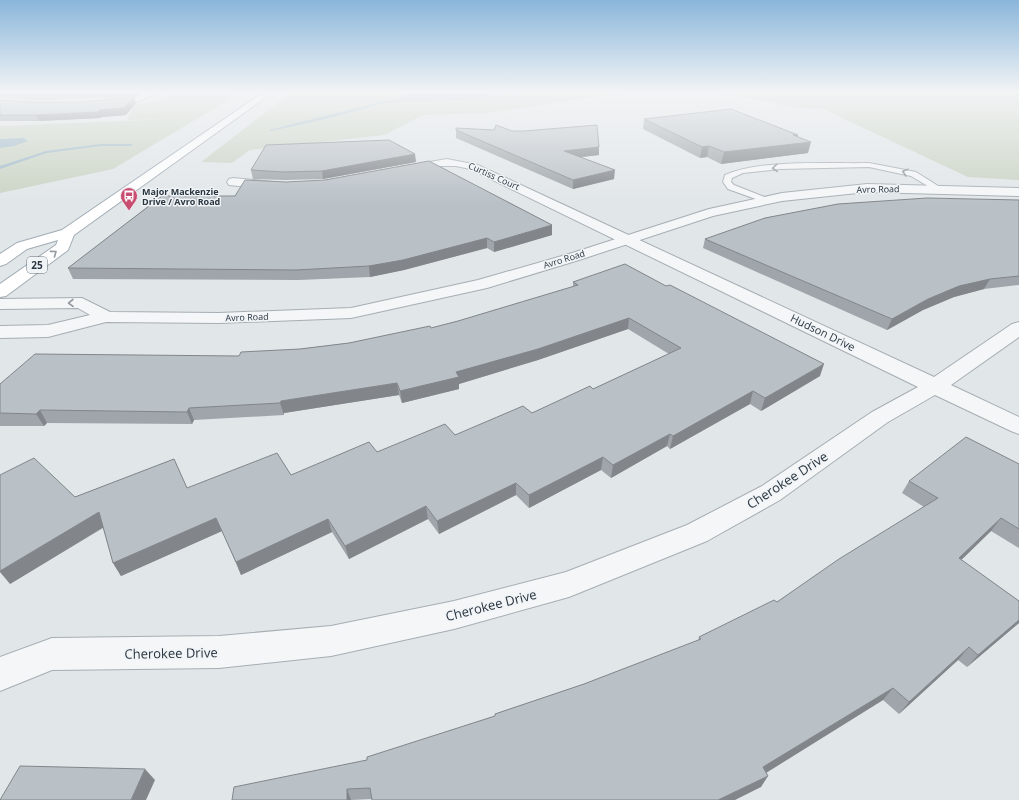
<svg xmlns="http://www.w3.org/2000/svg" width="1019" height="800" viewBox="0 0 1019 800" font-family="'Open Sans',sans-serif">
<rect width="100%" height="100%" fill="#e1e6e9"/>
<g fill="#c9d3c3">
<path d="M 292,92 L 635,92 L 621,93 L 486,113 L 423,115 L 384,135 L 250,150 L 232,163 L 201,162 Z"/>
<path d="M 717,92 L 1019,92 L 1019,180 L 968,177 L 823,109 L 801,108 Z"/>
<path d="M 170,95 L 235,96 L 113,169 L 0,193 L 0,126 L 171,119 L 127,120 L 135,105 L 160,100 Z"/>
</g>
<g fill="#9eb8c8">
<path d="M 427,92 L 477,92 L 488,96 L 483,99 C 471,99 403,103 398,99 L 409,93 Z"/>
<path d="M 23,138 L 28,141 L 14,146 L 0,148 L 0,139 Z"/>
</g>
<g fill="none" stroke-linecap="round" stroke-linejoin="round">
<g fill="#9eb8c8" fill-rule="evenodd">
<path d="M 535,92 L 552,92 L 486,96 L 488,95 Z"/>
<path d="M 401,100 L 402,102 L 384,103 L 330,118 L 271,131 L 269,130 L 384,101 Z"/>
<path d="M 101,144 L 131,144 L 133,145 L 131,146 L 101,146 L 47,153 L 0,169 L 0,166 L 46,151 Z"/>
</g>
<g stroke="#a6aeb3" stroke-width="2">
<path id="service" d="M 869,163 L 916,172 L 943,189 L 936,191 L 911,176 L 869,167 L 780,169 L 743,173 L 732,178 L 731,182 L 734,185 L 767,198 L 767,202 L 764,202 L 728,189 L 723,182 L 725,175 C 762,159 827,164 869,163 Z"/>
</g>
<g stroke="#a6aeb3" stroke-width="2">
<g id="minor">
<path d="M 148,92 L 159,92 L 137,102 L 104,106 L 100,103 L 104,100 L 135,98 Z"/>
<path d="M 447,159 L 478,165 L 934,377 L 1012,324 L 1019,322 L 1019,337 L 951,385 L 1019,417 L 1019,434 L 1011,431 L 935,395 L 888,422 L 780,500 L 707,541 L 569,597 L 454,629 L 331,656 L 219,668 L 52,670 L 0,691 L 0,657 L 52,638 L 219,636 L 331,626 L 454,601 L 566,572 L 687,525 L 762,486 L 872,412 L 918,387 L 470,169 L 456,166 L 439,166 L 404,172 L 398,169 L 400,167 Z"/>
<path d="M 233,178 L 273,182 L 279,186 L 273,190 L 229,185 L 227,182 L 229,179 Z"/>
</g>
</g>
<g stroke="#a6aeb3" stroke-width="2">
<path id="tertiary" d="M 867,184 L 1019,188 L 1019,196 L 867,192 L 782,201 L 713,216 L 579,260 L 487,288 L 351,318 L 219,323 L 106,322 L 48,337 L 0,338 L 0,326 L 48,325 L 90,315 L 78,308 L 0,309 L 0,299 L 82,298 L 110,312 L 219,313 L 351,308 L 478,280 L 569,254 L 709,209 L 782,193 Z"/>
</g>
<g stroke="#a1acb5" stroke-width="2">
<path id="primary" d="M 264,92 L 273,92 L 74,235 L 68,250 L 6,296 L 0,297 L 0,284 L 56,245 L 58,240 L 27,249 L 6,264 L 0,266 L 0,254 L 17,243 L 62,230 Z"/>
</g>
<use href="#service" fill="#f4f6f8" fill-rule="evenodd"/>
<use href="#minor" fill="#f4f6f8" fill-rule="evenodd"/>
<use href="#tertiary" fill="#f4f6f8" fill-rule="evenodd"/>
<use href="#primary" fill="#fff" fill-rule="evenodd"/>
</g>
<g fill="#9fa5aa">
<path d="M 0,92 L 144,92 L 135,97 L 37,100 L 0,98 Z"/>
<path d="M 134,97 L 136,103 L 126,115 L 102,117 L 100,118 L 39,121 L 0,121 L 0,100 L 32,102 L 81,102 Z"/>
<path d="M 644,119 L 798,137 L 808,153 L 721,164 L 707,157 L 700,158 L 643,129 Z"/>
<path d="M 456,130 L 599,147 L 599,155 L 581,157 L 614,179 L 573,189 L 456,138 Z"/>
<path d="M 416,162 L 323,179 L 285,180 L 253,179 L 251,170 Z"/>
<path d="M 162,196 L 552,235 L 494,252 L 487,248 L 404,270 L 370,277 L 299,280 L 73,279 L 68,268 Z"/>
<path d="M 1019,200 L 1019,285 L 984,289 L 954,297 L 923,310 L 887,330 L 703,248 L 705,239 Z"/>
<path d="M 573,282 L 820,376 L 761,411 L 750,404 L 670,449 L 667,446 L 611,478 L 601,470 L 529,508 L 516,495 L 439,534 L 428,519 L 349,559 L 332,532 L 241,575 L 222,531 L 121,576 L 113,563 L 103,528 L 10,584 L 75,497 L 174,459 L 187,488 L 291,475 L 377,452 L 455,435 L 532,413 L 593,389 L 669,354 L 628,329 L 538,360 L 459,384 L 459,389 L 402,403 L 399,395 L 284,413 L 284,415 L 194,420 L 192,424 L 47,423 L 44,426 L 0,426 L 0,384 L 239,356 L 300,349 L 349,343 L 431,328 L 458,321 L 573,287 Z"/>
<path d="M 1019,464 L 1019,548 L 991,531 L 961,560 L 1019,601 L 1019,623 L 967,667 L 958,660 L 899,714 L 883,700 L 766,773 L 761,787 L 372,799 L 351,800 L 232,800 L 367,760 L 495,716 L 495,714 L 584,684 L 698,641 L 699,637 L 777,602 L 924,507 L 902,493 L 909,481 Z"/>
</g>
<g fill="#82868b">
<path d="M 133,92 L 144,92 L 135,97 Z"/>
<path d="M 134,97 L 136,103 L 126,115 L 102,117 L 100,118 L 39,121 L 36,115 L 100,110 Z"/>
<path d="M 793,135 L 798,135 L 796,144 L 811,142 L 808,153 L 721,164 L 724,152 Z"/>
<path d="M 709,146 L 707,157 L 700,158 L 702,147 Z"/>
<path d="M 599,147 L 599,155 L 564,159 L 564,151 Z"/>
<path d="M 415,154 L 416,162 L 323,179 L 322,171 Z"/>
<path d="M 615,170 L 614,179 L 573,189 L 573,180 Z"/>
<path d="M 552,225 L 552,235 L 494,252 L 494,242 Z"/>
<path d="M 487,238 L 487,248 L 404,270 L 370,277 L 369,266 Z"/>
<path d="M 990,279 L 984,289 L 954,297 L 923,310 L 887,330 L 892,319 L 928,299 L 959,286 Z"/>
<path d="M 629,318 L 628,329 L 538,360 L 459,384 L 459,389 L 402,403 L 400,391 L 456,372 Z"/>
<path d="M 824,364 L 820,376 L 761,411 L 765,398 Z"/>
<path d="M 397,383 L 399,395 L 284,413 L 284,415 L 280,403 L 281,401 Z"/>
<path d="M 753,391 L 750,404 L 670,449 L 673,436 Z"/>
<path d="M 189,408 L 194,420 L 192,424 L 187,412 Z"/>
<path d="M 40,410 L 47,423 L 44,426 L 36,414 Z"/>
<path d="M 670,434 L 667,446 L 611,478 L 613,465 Z"/>
<path d="M 603,457 L 601,470 L 529,508 L 529,495 Z"/>
<path d="M 516,483 L 516,495 L 439,534 L 437,521 Z"/>
<path d="M 426,506 L 428,519 L 349,559 L 345,546 Z"/>
<path d="M 99,512 L 107,525 L 10,584 L 0,572 L 0,571 Z"/>
<path d="M 216,518 L 222,531 L 121,576 L 113,563 Z"/>
<path d="M 1001,518 L 991,531 L 950,571 L 959,558 Z"/>
<path d="M 328,519 L 332,532 L 241,575 L 236,562 Z"/>
<path d="M 1019,620 L 1019,623 L 967,667 L 978,655 Z"/>
<path d="M 969,647 L 958,660 L 899,714 L 909,702 Z"/>
<path d="M 893,688 L 883,700 L 756,779 L 763,767 Z"/>
<path d="M 145,769 L 155,780 L 146,800 L 131,800 Z"/>
<path d="M 768,776 L 761,787 L 735,800 L 718,800 Z"/>
<path d="M 347,789 L 351,800 L 347,800 Z"/>
</g>
<g fill="#b9c0c6" stroke="#82868b">
<path d="M 5,92 L 93,92 L 34,94 Z"/>
<path d="M 134,97 L 124,108 L 100,110 L 98,112 L 36,115 L 0,115 L 0,100 L 32,102 L 81,102 Z"/>
<path d="M 731,109 L 798,135 L 793,135 L 811,142 L 724,152 L 709,146 L 702,147 L 644,119 Z"/>
<path d="M 496,125 L 512,131 L 524,131 L 597,125 L 599,147 L 564,151 L 615,170 L 573,180 L 456,130 L 456,128 L 494,130 Z"/>
<path d="M 389,140 L 415,154 L 322,171 L 283,172 L 251,170 L 266,145 Z"/>
<path d="M 429,161 L 552,225 L 494,242 L 487,238 L 403,260 L 369,266 L 296,270 L 68,268 L 162,196 L 235,196 L 245,180 L 286,182 L 325,180 Z"/>
<path d="M 927,198 L 1019,200 L 1019,276 L 990,279 L 959,286 L 928,299 L 892,319 L 705,239 L 765,218 L 838,204 Z"/>
<path d="M 625,264 L 666,286 L 670,285 L 824,364 L 765,398 L 753,391 L 673,436 L 670,434 L 613,465 L 603,457 L 529,495 L 516,483 L 437,521 L 426,506 L 345,546 L 328,519 L 236,562 L 216,518 L 113,563 L 99,512 L 0,571 L 0,475 L 34,458 L 75,497 L 174,459 L 187,488 L 277,453 L 291,475 L 369,442 L 377,452 L 445,424 L 455,435 L 523,406 L 532,413 L 590,386 L 593,389 L 681,348 L 629,318 L 538,349 L 456,372 L 459,377 L 400,391 L 397,383 L 281,401 L 280,403 L 189,408 L 187,412 L 40,410 L 36,414 L 0,413 L 0,384 L 35,354 L 239,356 L 241,352 L 300,349 L 349,343 L 430,326 L 431,328 L 458,321 L 578,285 L 573,282 Z"/>
<path d="M 966,437 L 1019,464 L 1019,529 L 1001,518 L 959,558 L 1019,601 L 1019,620 L 978,655 L 969,647 L 909,702 L 893,688 L 763,767 L 768,776 L 718,800 L 372,800 L 370,788 L 347,789 L 347,800 L 232,800 L 234,787 L 367,760 L 367,757 L 495,716 L 495,714 L 584,684 L 701,639 L 699,637 L 774,600 L 777,602 L 839,559 L 938,498 L 909,481 Z"/>
<path d="M 20,766 L 145,769 L 131,800 L 0,800 Z"/>
</g>
<defs><path id="oneway-chevron" d="M-2-3.5L2.5 0L-2 3.5" fill="none" stroke-width="1.6" stroke-linecap="round" stroke-linejoin="round"/></defs>
<g stroke="#8f969c">
<use href="#oneway-chevron" transform="translate(775 168) rotate(175)"/>
<use href="#oneway-chevron" transform="translate(905 172) rotate(-164)"/>
<use href="#oneway-chevron" transform="translate(71 303) rotate(179)"/>
</g>
<use stroke="#949aa0" href="#oneway-chevron" transform="translate(54 253) rotate(-36)"/>
<linearGradient id="sky" x2="0" y2="1"><stop stop-color="#8ab6db"/><stop offset="0.45" stop-color="#f2f4f5"/><stop offset="1" stop-color="#f2f4f5" stop-opacity="0"/></linearGradient>
<rect width="1019" height="204" fill="url(#sky)"/>
<defs>
<g id="bus-pin" transform="scale(0.9)"><path d="M0 17L-7.5 6A9.5 9.5 0 1 1 7.5 6Z" fill="#c84d71" stroke="#f1f4f7"/><path d="M-5-6H5V4H4V6H2V4H-2V6H-4V4H-5ZM-3.5-4V0h7V-4ZM-3.5 1.2v1.5H-2V1.2ZM2 1.2v1.5H3.5V1.2Z" fill="#fff"/></g>
</defs>
<g fill-rule="evenodd">
<use href="#bus-pin" x="129" y="196"/>
</g>
<g text-anchor="middle" dominant-baseline="central" stroke-width="3" stroke-linejoin="round" paint-order="stroke">
<g font-size="9" fill="#2a3640" stroke="#f1f4f7">
<text transform="translate(494 176) rotate(24)">Curtiss Court</text>
<text transform="translate(878 189) rotate(-1)">Avro Road</text>
<text transform="translate(564 259) rotate(-17)">Avro Road</text>
<text transform="translate(247 317) rotate(-2)">Avro Road</text>
</g>
<g font-size="9" font-weight="bold" fill="#2a3640" stroke="#f1f4f7" text-anchor="start">
<text x="142" y="191">Major Mackenzie<tspan x="142" dy="10">Drive / Avro Road</tspan></text>
</g>
<rect fill="#f1f4f7" stroke="#666f77" stroke-width="1" x="27" y="257" width="20" height="16" rx="3"/>
<g font-size="10" font-weight="bold" fill="#2a3640">
<text x="37" y="265">25</text>
</g>
<g font-size="11" fill="#2a3640" stroke="#f1f4f7">
<text transform="translate(823 332) rotate(26)">Hudson Drive</text>
</g>
<g font-size="13" fill="#2a3640" stroke="#f1f4f7">
<text transform="translate(787 480) rotate(-33)">Cherokee Drive</text>
<text transform="translate(491 605) rotate(-14)">Cherokee Drive</text>
<text transform="translate(171 653) rotate(-1)">Cherokee Drive</text>
</g>
</g>
</svg>
